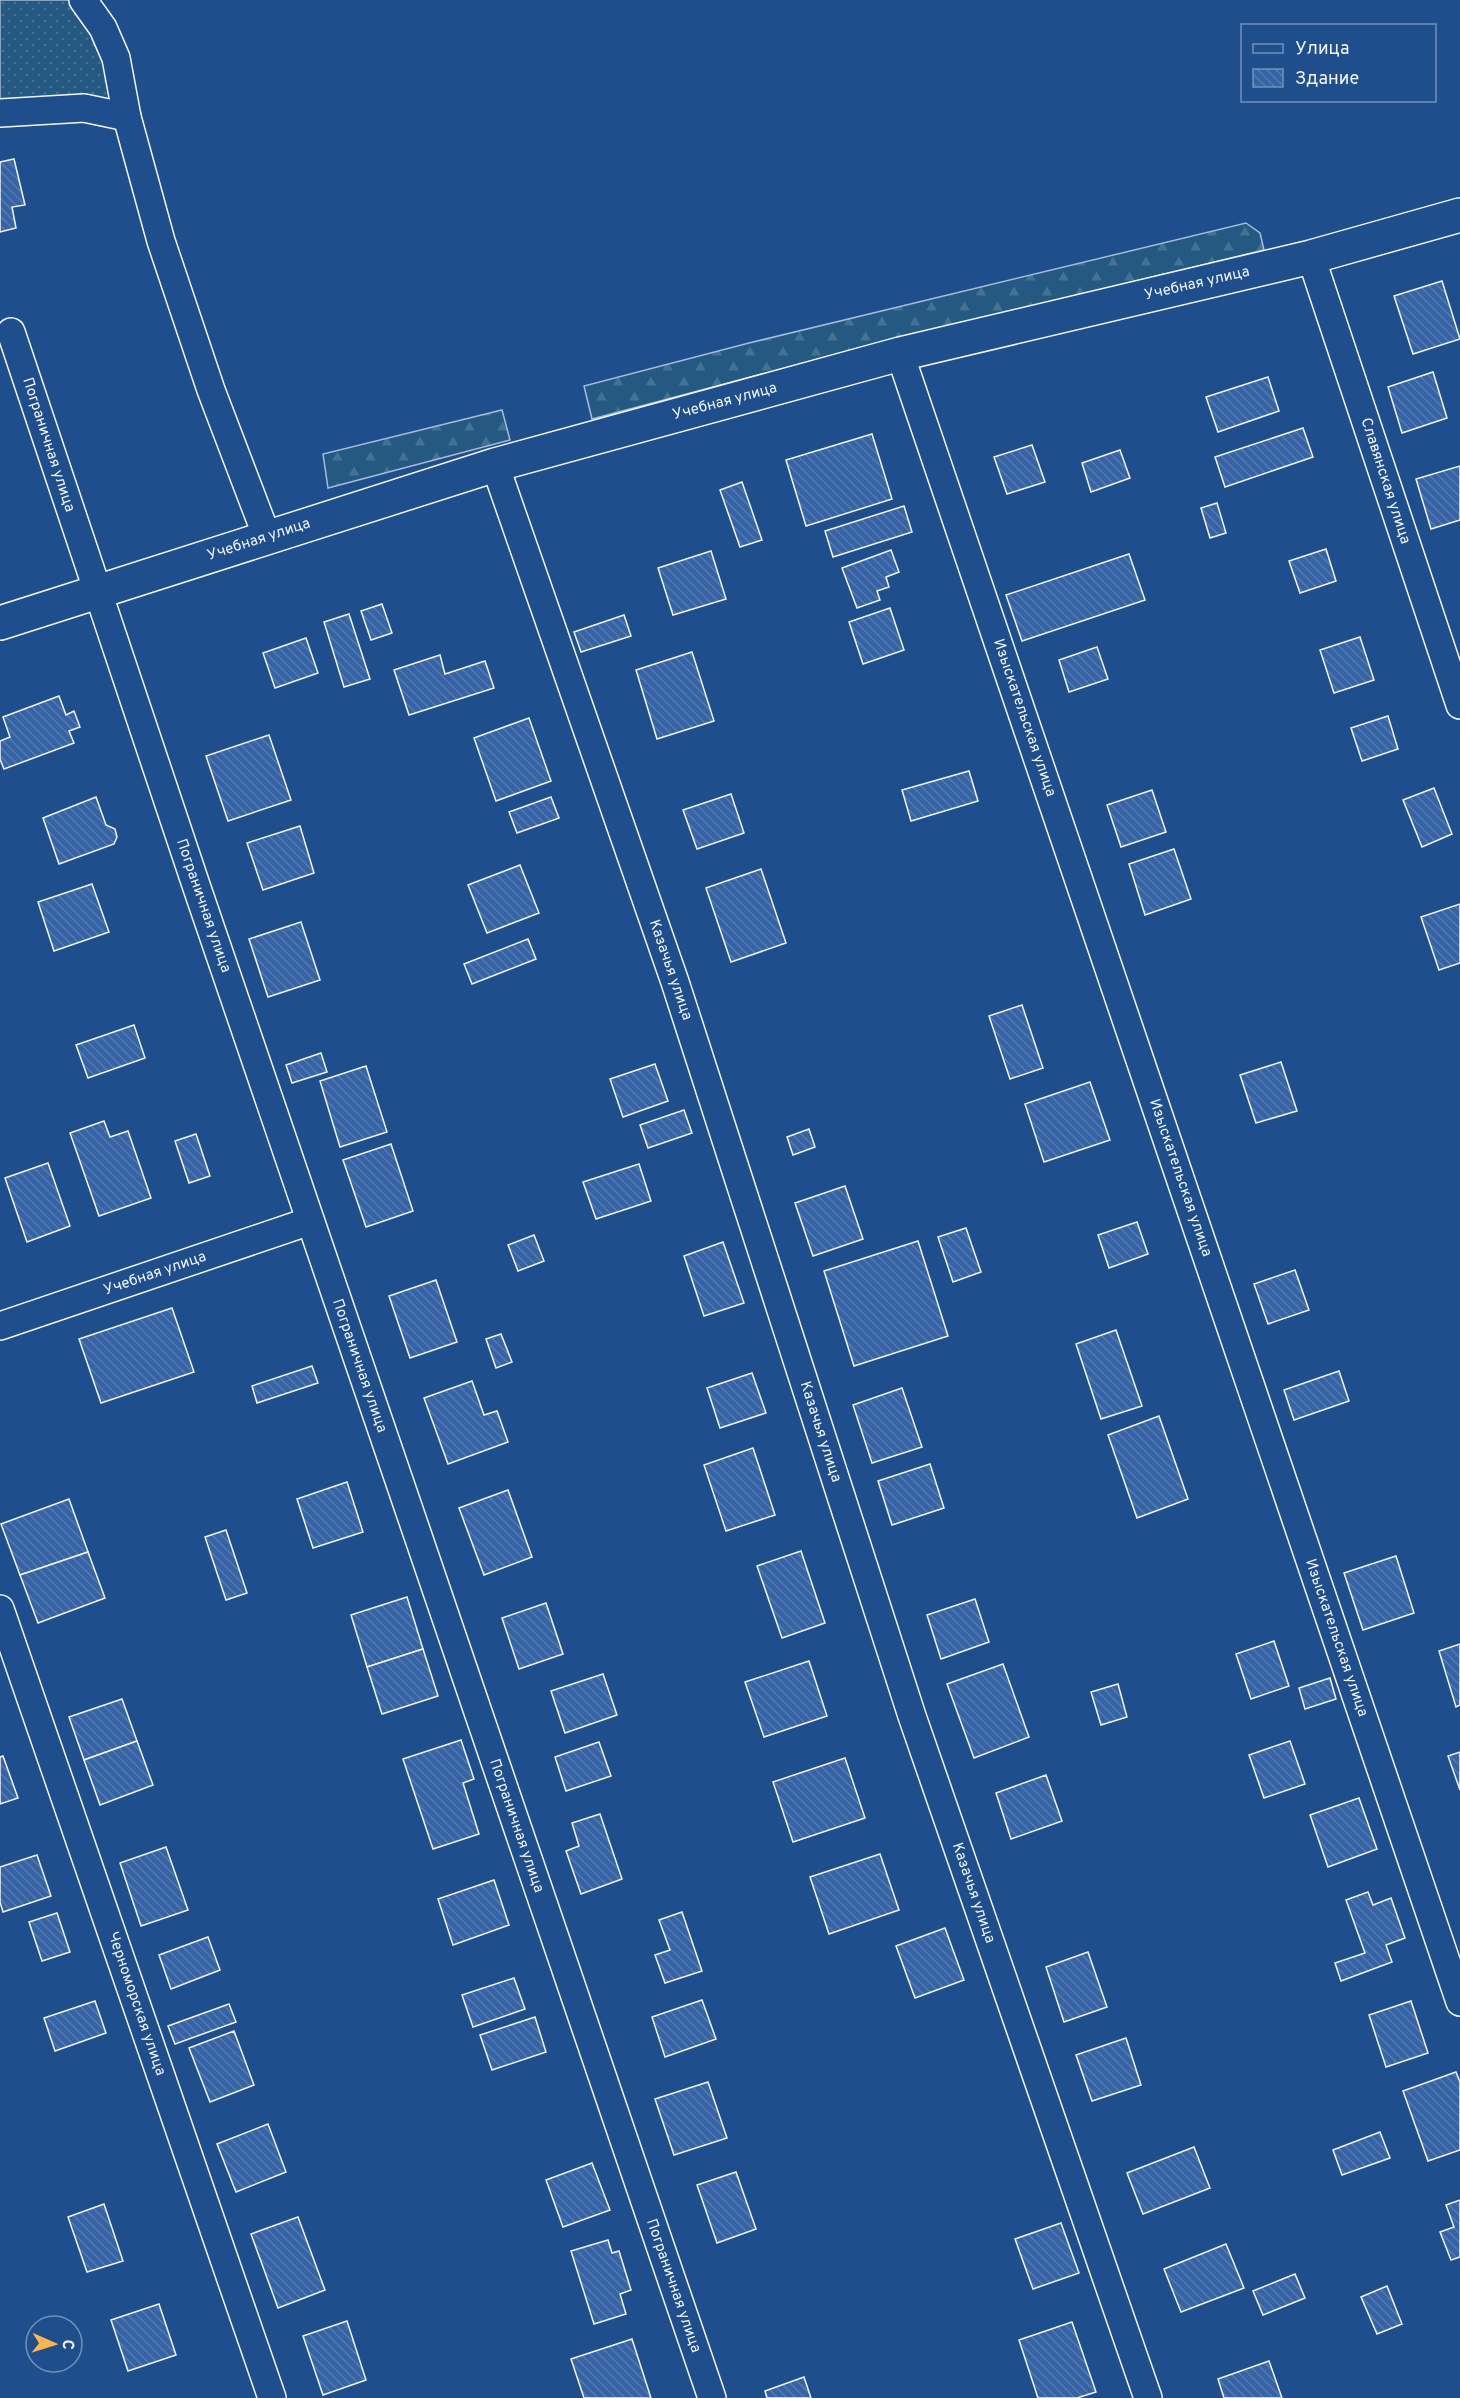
<svg xmlns="http://www.w3.org/2000/svg" width="1460" height="2398" viewBox="0 0 1460 2398" font-family="Overpass,sans-serif">
<defs>
<pattern id="grass-dots" width="8" height="8" patternUnits="userSpaceOnUse" patternTransform="scale(1.5)"><rect width="8" height="8" fill="#245a82"/><path d="M2 2h.1M6 6h.1" fill="none" stroke="#447295" stroke-width="1.8" stroke-linecap="round"/></pattern>
<pattern id="forest-firs" width="22" height="20" patternUnits="userSpaceOnUse" patternTransform="scale(1.5)"><rect width="22" height="20" fill="#245a82"/><path d="M5 1l3.5 6h-7zM16 11l3.5 6h-7z" fill="#447295"/></pattern>
<pattern id="building-back-hatch" width="6" height="6" patternUnits="userSpaceOnUse" patternTransform="scale(1.5)"><rect width="6" height="6" fill="#3563a3"/><path d="M-1 5l2 2M0 0l6 6M5-1l2 2" fill="none" stroke="#537ab1"/></pattern>
</defs>
<rect width="100%" height="100%" fill="#1f4e8c"/>
<path fill="url(#grass-dots)" stroke="#a8bbd7" stroke-width="1.5" d="M 0,0 L 71,0 L 95,35 L 108,64 L 113,103 L 0,103 Z"/>
<g fill="url(#forest-firs)" stroke="#a8bbd7" stroke-width="1.5">
<path d="M 1246,223 L 1260,233 L 1264,250 L 883,342 L 592,419 L 584,386 L 749,343 Z"/>
<path d="M 502,410 L 510,440 L 328,488 L 323,454 Z"/>
</g>
<g fill="url(#building-back-hatch)" stroke="#f2f6ff" stroke-width="1.5">
<path d="M 14,159 L 25,205 L 12,207 L 16,228 L 0,232 L 0,162 Z"/>
<path d="M 1442,281 L 1460,339 L 1413,354 L 1394,296 Z"/>
<path d="M 1433,372 L 1447,418 L 1402,433 L 1388,387 Z"/>
<path d="M 1268,377 L 1279,411 L 1218,432 L 1206,397 Z"/>
<path d="M 1303,428 L 1313,457 L 1225,487 L 1215,457 Z"/>
<path d="M 872,434 L 892,499 L 806,526 L 786,460 Z"/>
<path d="M 1032,445 L 1045,482 L 1007,494 L 994,457 Z"/>
<path d="M 1120,450 L 1130,478 L 1091,492 L 1082,463 Z"/>
<path d="M 1460,466 L 1460,520 L 1431,529 L 1416,479 Z"/>
<path d="M 742,482 L 762,540 L 740,547 L 720,490 Z"/>
<path d="M 1217,503 L 1226,533 L 1210,538 L 1201,508 Z"/>
<path d="M 904,506 L 912,532 L 833,557 L 825,531 Z"/>
<path d="M 1326,549 L 1336,581 L 1300,593 L 1289,561 Z"/>
<path d="M 891,550 L 899,572 L 886,577 L 889,587 L 877,591 L 880,600 L 857,608 L 842,568 Z"/>
<path d="M 711,551 L 726,599 L 673,615 L 658,568 Z"/>
<path d="M 1129,554 L 1145,600 L 1022,641 L 1006,595 Z"/>
<path d="M 382,604 L 392,633 L 371,640 L 361,611 Z"/>
<path d="M 890,608 L 904,650 L 863,664 L 849,622 Z"/>
<path d="M 349,614 L 370,679 L 344,687 L 324,622 Z"/>
<path d="M 624,615 L 631,636 L 581,652 L 574,632 Z"/>
<path d="M 1360,637 L 1374,680 L 1334,693 L 1320,650 Z"/>
<path d="M 306,638 L 318,673 L 275,688 L 263,653 Z"/>
<path d="M 1097,647 L 1108,679 L 1069,692 L 1059,660 Z"/>
<path d="M 692,652 L 714,721 L 657,739 L 636,670 Z"/>
<path d="M 440,655 L 445,674 L 485,661 L 494,688 L 409,715 L 394,670 Z"/>
<path d="M 59,696 L 66,715 L 74,711 L 80,727 L 69,731 L 74,743 L 4,769 L 0,759 L 0,741 L 10,737 L 3,717 Z"/>
<path d="M 1388,716 L 1398,749 L 1362,761 L 1351,728 Z"/>
<path d="M 529,718 L 551,781 L 496,801 L 474,738 Z"/>
<path d="M 269,735 L 291,800 L 228,821 L 206,756 Z"/>
<path d="M 969,771 L 978,801 L 911,821 L 902,790 Z"/>
<path d="M 1434,788 L 1452,834 L 1422,847 L 1403,800 Z"/>
<path d="M 1152,790 L 1166,832 L 1121,847 L 1107,805 Z"/>
<path d="M 731,794 L 744,833 L 697,849 L 683,810 Z"/>
<path d="M 96,797 L 106,825 L 115,829 L 117,837 L 114,844 L 59,864 L 43,818 Z"/>
<path d="M 551,797 L 559,818 L 517,833 L 509,812 Z"/>
<path d="M 300,826 L 314,873 L 263,890 L 247,843 Z"/>
<path d="M 1174,849 L 1191,899 L 1145,915 L 1129,864 Z"/>
<path d="M 520,865 L 539,913 L 487,933 L 468,885 Z"/>
<path d="M 761,869 L 786,943 L 731,962 L 706,888 Z"/>
<path d="M 92,884 L 109,932 L 54,951 L 38,902 Z"/>
<path d="M 1460,904 L 1460,963 L 1439,970 L 1421,917 Z"/>
<path d="M 301,922 L 320,980 L 268,997 L 249,939 Z"/>
<path d="M 528,939 L 536,959 L 472,984 L 464,964 Z"/>
<path d="M 1022,1005 L 1043,1068 L 1010,1079 L 989,1016 Z"/>
<path d="M 134,1025 L 145,1058 L 88,1078 L 76,1045 Z"/>
<path d="M 321,1053 L 327,1072 L 292,1083 L 286,1065 Z"/>
<path d="M 1281,1062 L 1297,1111 L 1256,1123 L 1240,1075 Z"/>
<path d="M 655,1064 L 668,1101 L 623,1117 L 610,1079 Z"/>
<path d="M 366,1066 L 387,1132 L 340,1147 L 320,1081 Z"/>
<path d="M 1090,1082 L 1110,1140 L 1044,1162 L 1025,1104 Z"/>
<path d="M 684,1110 L 692,1133 L 648,1148 L 640,1125 Z"/>
<path d="M 104,1121 L 110,1137 L 128,1131 L 151,1198 L 99,1216 L 70,1133 Z"/>
<path d="M 809,1129 L 815,1147 L 793,1155 L 787,1137 Z"/>
<path d="M 196,1134 L 210,1176 L 189,1183 L 175,1141 Z"/>
<path d="M 391,1144 L 413,1211 L 366,1227 L 343,1160 Z"/>
<path d="M 48,1163 L 70,1226 L 27,1242 L 5,1178 Z"/>
<path d="M 639,1164 L 651,1201 L 596,1219 L 583,1182 Z"/>
<path d="M 845,1186 L 863,1239 L 813,1256 L 795,1203 Z"/>
<path d="M 1137,1222 L 1148,1254 L 1109,1268 L 1098,1235 Z"/>
<path d="M 966,1228 L 981,1272 L 953,1282 L 938,1237 Z"/>
<path d="M 534,1235 L 544,1261 L 518,1271 L 508,1245 Z"/>
<path d="M 918,1241 L 948,1336 L 854,1366 L 824,1271 Z"/>
<path d="M 723,1242 L 744,1303 L 704,1316 L 684,1256 Z"/>
<path d="M 1295,1270 L 1309,1310 L 1268,1324 L 1254,1284 Z"/>
<path d="M 436,1280 L 457,1342 L 410,1358 L 389,1296 Z"/>
<path d="M 172,1308 L 194,1372 L 101,1403 L 79,1339 Z"/>
<path d="M 1116,1330 L 1142,1406 L 1101,1419 L 1076,1344 Z"/>
<path d="M 501,1334 L 512,1362 L 496,1368 L 486,1339 Z"/>
<path d="M 312,1366 L 318,1383 L 257,1403 L 252,1386 Z"/>
<path d="M 1339,1371 L 1349,1401 L 1294,1420 L 1284,1390 Z"/>
<path d="M 752,1373 L 766,1413 L 720,1428 L 707,1388 Z"/>
<path d="M 472,1381 L 484,1415 L 497,1411 L 508,1442 L 448,1464 L 424,1398 Z"/>
<path d="M 902,1388 L 922,1447 L 872,1463 L 853,1405 Z"/>
<path d="M 1159,1416 L 1188,1499 L 1137,1518 L 1108,1435 Z"/>
<path d="M 753,1448 L 775,1515 L 726,1531 L 704,1465 Z"/>
<path d="M 930,1464 L 944,1508 L 892,1525 L 878,1481 Z"/>
<path d="M 347,1482 L 363,1532 L 313,1548 L 297,1499 Z"/>
<path d="M 508,1490 L 532,1557 L 484,1575 L 459,1508 Z"/>
<path d="M 69,1499 L 88,1552 L 20,1575 L 1,1524 Z"/>
<path d="M 226,1530 L 247,1593 L 226,1600 L 205,1537 Z"/>
<path d="M 801,1551 L 825,1623 L 782,1638 L 757,1566 Z"/>
<path d="M 88,1552 L 105,1598 L 38,1623 L 20,1575 Z"/>
<path d="M 1396,1556 L 1414,1613 L 1363,1630 L 1344,1573 Z"/>
<path d="M 407,1597 L 423,1649 L 367,1667 L 351,1615 Z"/>
<path d="M 975,1599 L 989,1642 L 941,1659 L 927,1615 Z"/>
<path d="M 546,1603 L 563,1654 L 519,1669 L 502,1618 Z"/>
<path d="M 1274,1641 L 1289,1686 L 1251,1699 L 1236,1654 Z"/>
<path d="M 1460,1644 L 1460,1705 L 1456,1707 L 1439,1651 Z"/>
<path d="M 423,1649 L 438,1696 L 382,1714 L 367,1667 Z"/>
<path d="M 809,1661 L 827,1716 L 764,1737 L 745,1682 Z"/>
<path d="M 1003,1664 L 1029,1737 L 974,1758 L 947,1684 Z"/>
<path d="M 603,1674 L 617,1715 L 565,1733 L 551,1691 Z"/>
<path d="M 1330,1678 L 1336,1699 L 1305,1709 L 1299,1688 Z"/>
<path d="M 1118,1684 L 1127,1717 L 1101,1725 L 1091,1692 Z"/>
<path d="M 122,1699 L 137,1741 L 84,1760 L 69,1717 Z"/>
<path d="M 461,1740 L 474,1779 L 463,1783 L 479,1834 L 433,1849 L 403,1759 Z"/>
<path d="M 137,1741 L 153,1785 L 100,1805 L 84,1760 Z"/>
<path d="M 1290,1741 L 1305,1784 L 1264,1798 L 1249,1755 Z"/>
<path d="M 599,1742 L 611,1776 L 566,1791 L 555,1757 Z"/>
<path d="M 1460,1752 L 1460,1790 L 1448,1756 Z"/>
<path d="M 3,1756 L 18,1798 L 0,1804 L 0,1757 Z"/>
<path d="M 845,1758 L 865,1818 L 793,1842 L 773,1782 Z"/>
<path d="M 1046,1775 L 1062,1821 L 1011,1839 L 996,1793 Z"/>
<path d="M 1359,1798 L 1377,1849 L 1328,1867 L 1310,1815 Z"/>
<path d="M 600,1814 L 622,1879 L 581,1894 L 566,1851 L 579,1846 L 572,1823 Z"/>
<path d="M 166,1847 L 188,1910 L 141,1926 L 120,1863 Z"/>
<path d="M 880,1854 L 899,1910 L 829,1934 L 810,1877 Z"/>
<path d="M 37,1855 L 51,1896 L 3,1912 L 0,1902 L 0,1867 Z"/>
<path d="M 494,1880 L 509,1925 L 453,1945 L 438,1899 Z"/>
<path d="M 1368,1892 L 1373,1905 L 1391,1898 L 1405,1938 L 1386,1945 L 1392,1962 L 1341,1981 L 1335,1963 L 1365,1953 L 1346,1900 Z"/>
<path d="M 682,1912 L 702,1971 L 665,1983 L 655,1955 L 670,1950 L 659,1920 Z"/>
<path d="M 57,1913 L 70,1952 L 42,1961 L 29,1922 Z"/>
<path d="M 945,1928 L 964,1980 L 915,1998 L 896,1946 Z"/>
<path d="M 208,1937 L 220,1970 L 171,1989 L 159,1955 Z"/>
<path d="M 1088,1952 L 1107,2007 L 1064,2022 L 1046,1967 Z"/>
<path d="M 514,1978 L 525,2009 L 473,2027 L 462,1995 Z"/>
<path d="M 702,2000 L 716,2039 L 665,2057 L 652,2017 Z"/>
<path d="M 95,2001 L 106,2033 L 55,2051 L 44,2018 Z"/>
<path d="M 1411,2001 L 1428,2053 L 1386,2067 L 1369,2015 Z"/>
<path d="M 229,2004 L 236,2022 L 175,2044 L 168,2026 Z"/>
<path d="M 535,2017 L 546,2052 L 492,2070 L 480,2035 Z"/>
<path d="M 234,2031 L 254,2085 L 210,2102 L 189,2048 Z"/>
<path d="M 1126,2038 L 1141,2085 L 1092,2101 L 1076,2055 Z"/>
<path d="M 1456,2072 L 1460,2082 L 1460,2150 L 1428,2161 L 1403,2091 Z"/>
<path d="M 708,2082 L 727,2138 L 674,2155 L 655,2099 Z"/>
<path d="M 268,2124 L 286,2172 L 236,2192 L 217,2144 Z"/>
<path d="M 1380,2132 L 1390,2158 L 1342,2175 L 1333,2150 Z"/>
<path d="M 1194,2147 L 1210,2188 L 1143,2214 L 1127,2173 Z"/>
<path d="M 592,2163 L 610,2210 L 563,2227 L 546,2180 Z"/>
<path d="M 736,2172 L 756,2229 L 717,2243 L 697,2185 Z"/>
<path d="M 1460,2200 L 1460,2257 L 1451,2260 L 1440,2232 L 1454,2227 L 1446,2205 Z"/>
<path d="M 104,2204 L 123,2261 L 87,2272 L 68,2217 Z"/>
<path d="M 298,2217 L 325,2290 L 278,2308 L 251,2234 Z"/>
<path d="M 1061,2223 L 1079,2273 L 1033,2289 L 1015,2239 Z"/>
<path d="M 608,2240 L 612,2253 L 619,2251 L 631,2290 L 620,2294 L 626,2314 L 594,2324 L 571,2251 Z"/>
<path d="M 1226,2244 L 1244,2288 L 1181,2312 L 1164,2269 Z"/>
<path d="M 1295,2274 L 1305,2298 L 1263,2315 L 1253,2291 Z"/>
<path d="M 1387,2286 L 1402,2324 L 1377,2334 L 1361,2297 Z"/>
<path d="M 159,2304 L 176,2355 L 128,2371 L 111,2320 Z"/>
<path d="M 347,2321 L 366,2380 L 323,2395 L 303,2336 Z"/>
<path d="M 1072,2322 L 1096,2392 L 1077,2398 L 1038,2398 L 1019,2340 Z"/>
<path d="M 632,2339 L 651,2398 L 584,2398 L 571,2359 Z"/>
<path d="M 1269,2361 L 1282,2398 L 1224,2398 L 1218,2379 Z"/>
<path d="M 804,2377 L 811,2398 L 767,2398 L 765,2391 Z"/>
</g>
<g fill="none" stroke-linecap="round" stroke-linejoin="round">
<g stroke="#f2f6ff" stroke-width="30">
<g id="street">
<path d="M 83,0 L 103,28 L 116,58 L 127,117 L 161,241 L 211,390 L 267,537"/>
<path d="M 0,113 L 84,108 L 127,117"/>
<path d="M 1311,257 L 1460,705"/>
<path d="M 11,332 L 196,885 L 712,2398"/>
<path d="M 900,354 L 1460,2002"/>
<path d="M 495,465 L 675,982 L 912,1716 L 1148,2398"/>
<path d="M 0,1326 L 310,1221"/>
<path d="M 0,1609 L 272,2398"/>
</g>
</g>
<g stroke="#f2f6ff" stroke-width="36">
<path id="secondary" d="M 0,623 L 495,465 L 900,354 L 1311,257 L 1460,215"/>
</g>
<use href="#street" stroke="#1f4e8c" stroke-width="27"/>
<use href="#secondary" stroke="#1f4e8c" stroke-width="33"/>
</g>
<g text-anchor="middle" dominant-baseline="central" stroke-width="4.5" stroke-linejoin="round" paint-order="stroke">
<g font-size="15" fill="#f2f6ff" stroke="#1f4e8c">
<text transform="translate(1197 284) rotate(-13)">Учебная улица</text>
<text transform="translate(725 402) rotate(-15)">Учебная улица</text>
<text transform="translate(48 445) rotate(72)">Пограничная улица</text>
<text transform="translate(1385 481) rotate(72)">Славянская улица</text>
<text transform="translate(259 540) rotate(-18)">Учебная улица</text>
<text transform="translate(1024 718) rotate(71)">Изыскательская улица</text>
<text transform="translate(203 906) rotate(71)">Пограничная улица</text>
<text transform="translate(670 970) rotate(71)">Казачья улица</text>
<text transform="translate(1180 1178) rotate(71)">Изыскательская улица</text>
<text transform="translate(155 1274) rotate(-19)">Учебная улица</text>
<text transform="translate(359 1366) rotate(71)">Пограничная улица</text>
<text transform="translate(820 1432) rotate(72)">Казачья улица</text>
<text transform="translate(1336 1638) rotate(71)">Изыскательская улица</text>
<text transform="translate(516 1826) rotate(71)">Пограничная улица</text>
<text transform="translate(973 1893) rotate(71)">Казачья улица</text>
<text transform="translate(136 2004) rotate(71)">Черноморская улица</text>
<text transform="translate(673 2286) rotate(71)">Пограничная улица</text>
</g>
</g>
<rect x="1241" y="24" width="195" height="78" fill="#1f4e8c" stroke="#7391ba" stroke-width="1.5"/>
<rect x="1253" y="44" width="30" height="9" fill="#1f4e8c" stroke="#7391ba" stroke-width="1.5"/>
<text x="1295" y="54" font-size="18" fill="#f2f6ff">Улица</text>
<rect x="1253" y="69" width="30" height="18" fill="url(#building-back-hatch)" stroke="#7391ba" stroke-width="1.5"/>
<text x="1295" y="84" font-size="18" fill="#f2f6ff">Здание</text>
<g transform="translate(54 2344) rotate(93)"><circle r="28" fill="#1f4e8c" stroke="#7391ba" stroke-width="1.5"/>
<path d="M0-4.5L10 22L0 15L-10 22Z" fill="#ffb74d"/>
<text y="-9" font-size="16" font-weight="bold" text-anchor="middle" fill="#f2f6ff">С</text>
</g>
</svg>
